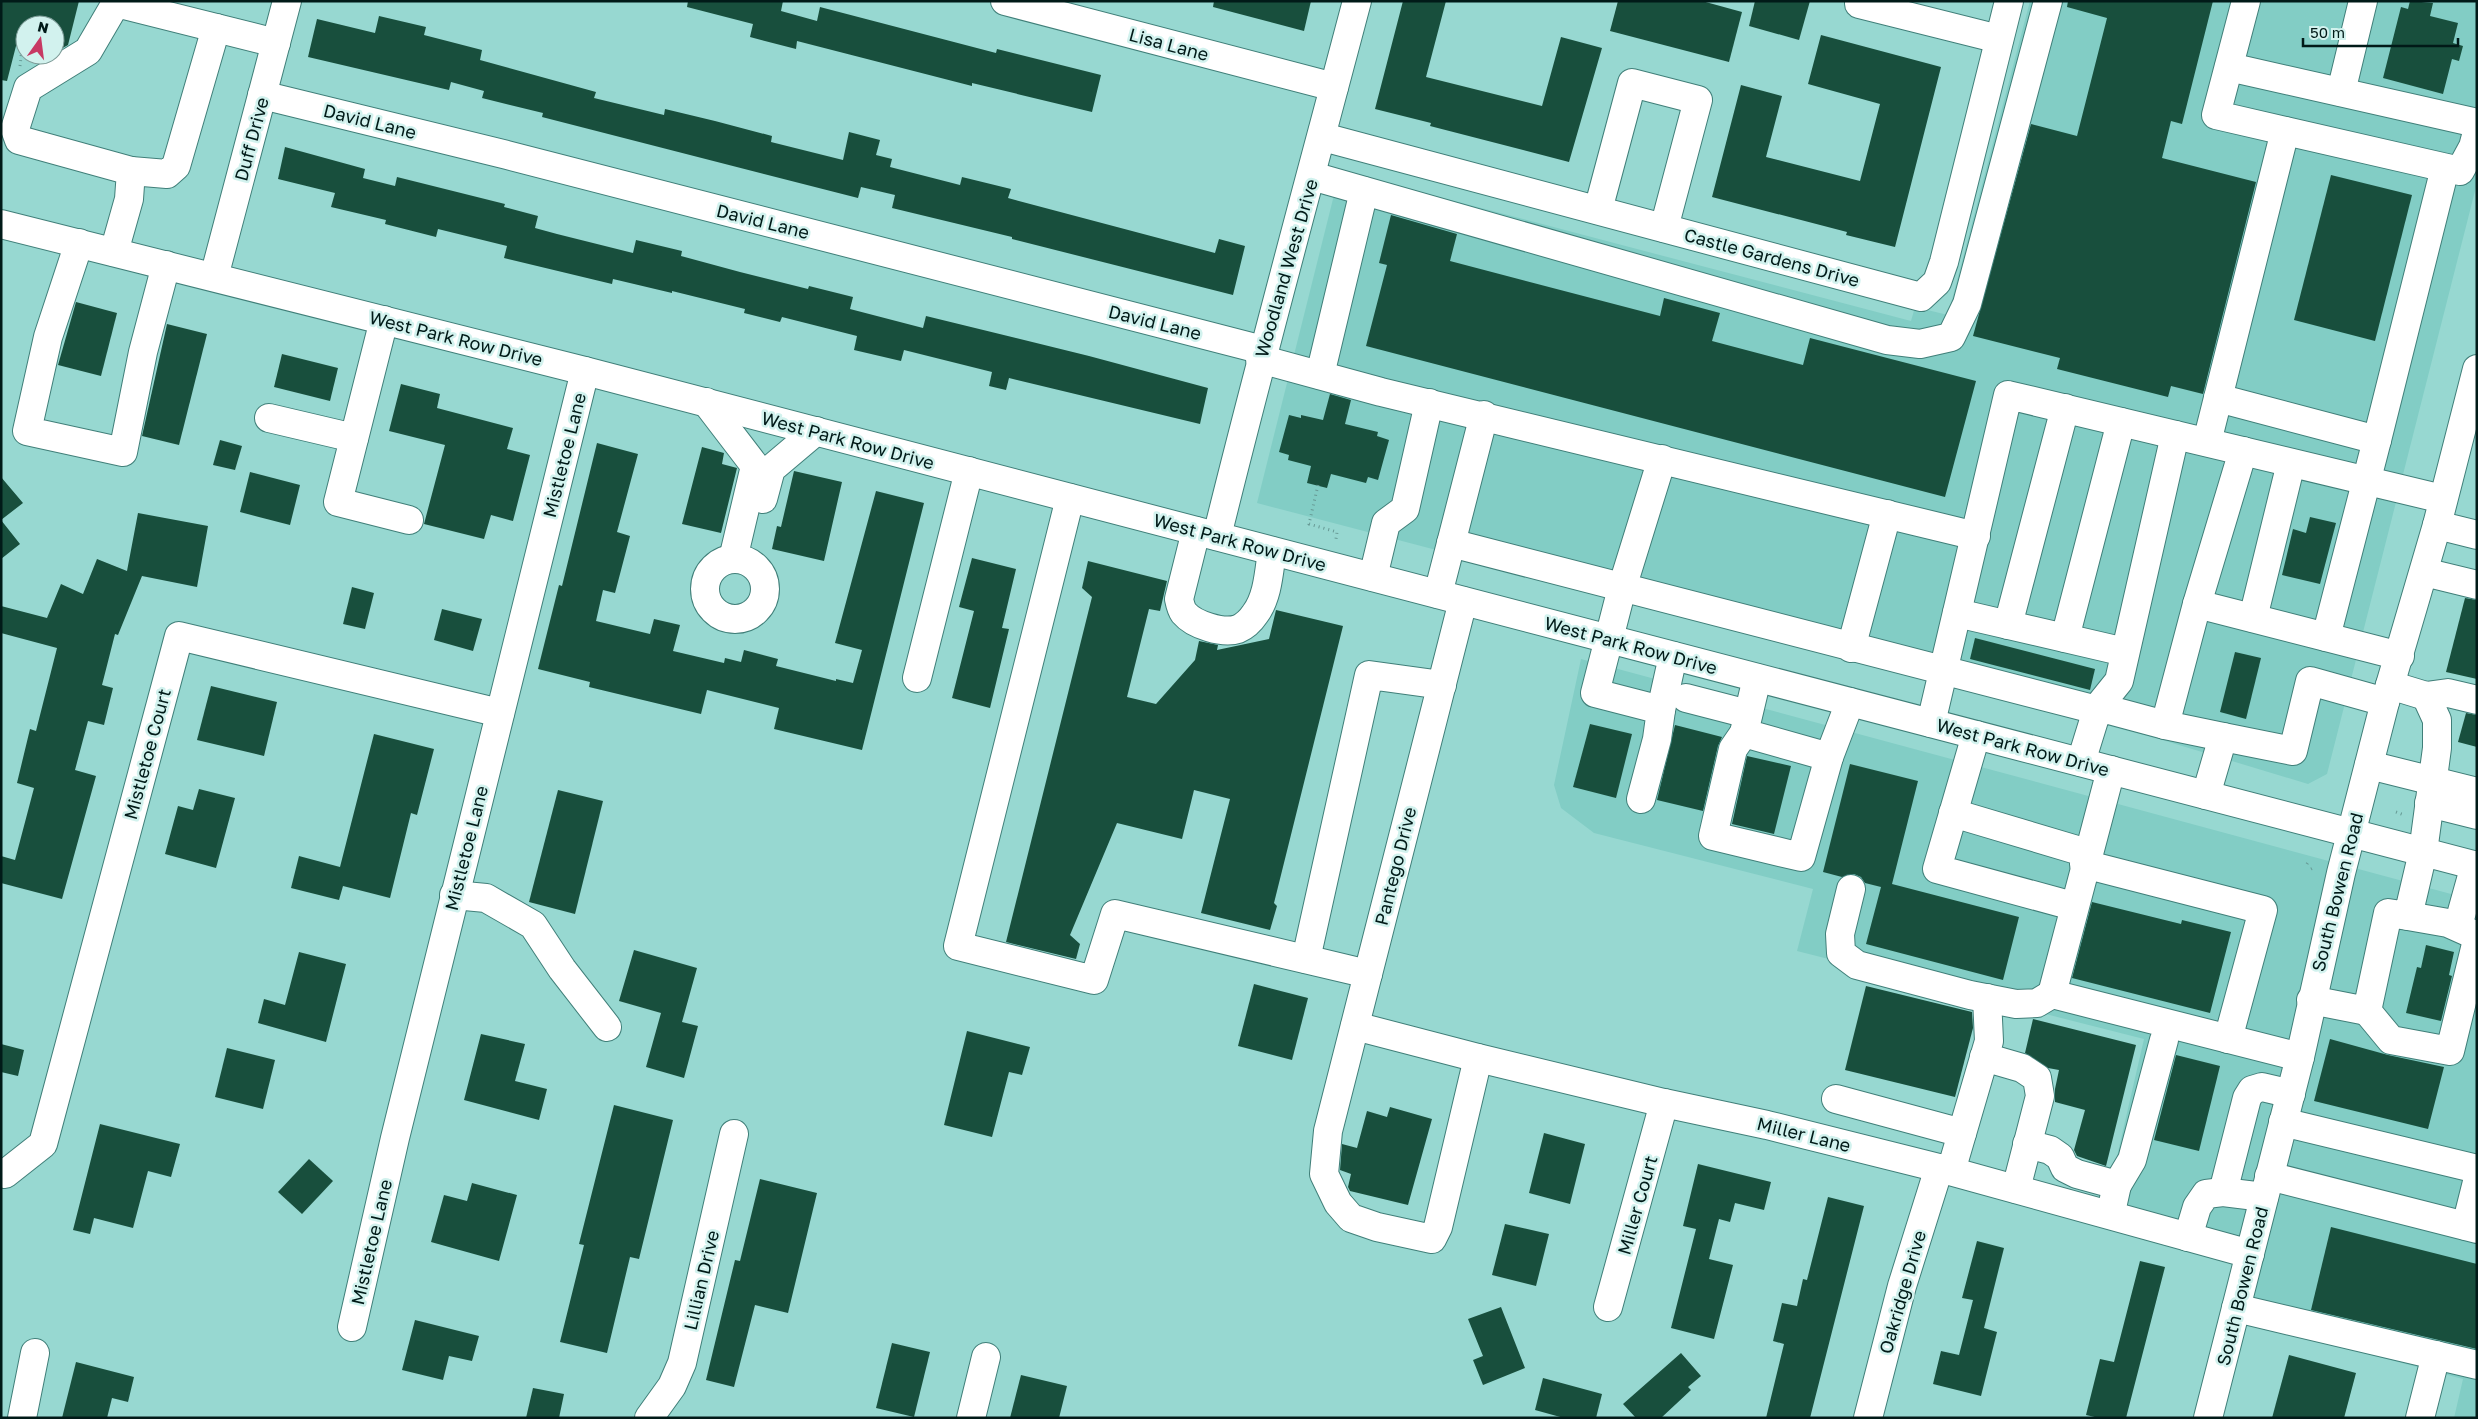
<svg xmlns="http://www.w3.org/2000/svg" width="2478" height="1419" viewBox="0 0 2478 1419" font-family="'Golos Text',sans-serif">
<rect width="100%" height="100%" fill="#97d8d1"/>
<g fill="#82cdc5">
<path d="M 2030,1 L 2477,1 L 2477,183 L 2327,774 L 2308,784 L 2159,739 L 1257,503 L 1340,171 L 1911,321 L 1915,307 L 1948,315 Z"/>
<path d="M 1581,659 L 2477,901 L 2477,1418 L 2454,1418 L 2463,1379 L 2245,1322 L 2267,1244 L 2106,1204 L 2144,1039 L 1797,951 L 1813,889 L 1594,833 L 1561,808 L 1554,785 Z"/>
</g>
<g fill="#184f3d">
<path d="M 1,1 L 79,1 L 68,45 L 59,50 L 55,49 L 55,25 L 25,25 L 25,48 L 16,46 L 7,81 L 1,80 Z"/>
<path d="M 688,1 L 783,1 L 781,11 L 817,21 L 820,7 L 996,53 L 997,49 L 1101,75 L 1092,112 L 972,83 L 972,86 L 797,41 L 796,49 L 750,37 L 753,24 L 687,7 Z"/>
<path d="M 1214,1 L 1311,1 L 1304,31 L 1213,7 Z"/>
<path d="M 1403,1 L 1446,1 L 1426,77 L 1542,106 L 1561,37 L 1602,48 L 1569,162 L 1430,126 L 1431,123 L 1375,109 Z"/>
<path d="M 1618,1 L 1702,1 L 1742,12 L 1729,62 L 1610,31 Z"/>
<path d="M 1755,1 L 1810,1 L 1799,40 L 1749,26 Z"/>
<path d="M 2068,1 L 2213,1 L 2182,124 L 2171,121 L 2162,158 L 2256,182 L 2203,394 L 2171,386 L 2168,397 L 2057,369 L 2060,358 L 1973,336 L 2031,124 L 2077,136 L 2107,18 L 2067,7 Z"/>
<path d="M 2410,1 L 2433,3 L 2430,16 L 2458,23 L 2453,43 L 2463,46 L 2459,61 L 2452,59 L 2443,94 L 2383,78 L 2401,7 L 2408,9 Z"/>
<path d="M 379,16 L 426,27 L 424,35 L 482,50 L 480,60 L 596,92 L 594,98 L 664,115 L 665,109 L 715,121 L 772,136 L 771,142 L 843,160 L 849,132 L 880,140 L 876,155 L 892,159 L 890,167 L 960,185 L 962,177 L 1011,189 L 1008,198 L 1215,253 L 1219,239 L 1245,246 L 1233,295 L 1012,239 L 1012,237 L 892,208 L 895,195 L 861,187 L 858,198 L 542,117 L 543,113 L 482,98 L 484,91 L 451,82 L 449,90 L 308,57 L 317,19 L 375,33 Z"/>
<path d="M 1821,35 L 1941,67 L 1895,247 L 1846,235 L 1847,232 L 1712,197 L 1741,85 L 1782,96 L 1766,157 L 1860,181 L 1880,104 L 1808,84 Z"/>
<path d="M 285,147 L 365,169 L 363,178 L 395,186 L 397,177 L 505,204 L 504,207 L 538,216 L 535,228 L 557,234 L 633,253 L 636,240 L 682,251 L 681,256 L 740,272 L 808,289 L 809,286 L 853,297 L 850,309 L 923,328 L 926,316 L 1089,356 L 1208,388 L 1200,424 L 1009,378 L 1006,390 L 989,386 L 992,372 L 904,350 L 901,361 L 854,350 L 857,336 L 782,317 L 780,322 L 744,313 L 745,309 L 672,291 L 672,293 L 613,279 L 612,284 L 504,258 L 507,246 L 438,229 L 436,237 L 385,224 L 386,220 L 331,207 L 335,193 L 278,179 Z"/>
<path d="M 2331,175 L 2412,195 L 2375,341 L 2294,320 Z"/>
<path d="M 1391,215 L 1457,234 L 1450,261 L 1660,316 L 1664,298 L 1720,313 L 1712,341 L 1803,365 L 1810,338 L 1976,381 L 1945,497 L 1366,346 L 1387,265 L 1379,263 Z"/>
<path d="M 76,302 L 117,313 L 101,376 L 58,365 Z"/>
<path d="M 167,324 L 207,334 L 179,445 L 142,436 Z"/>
<path d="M 282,354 L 338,368 L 330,401 L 274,387 Z"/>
<path d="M 401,384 L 440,394 L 437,408 L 513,428 L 507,449 L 530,455 L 513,521 L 491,515 L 484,539 L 424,524 L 445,445 L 389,431 Z"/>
<path d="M 1330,394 L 1351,400 L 1345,424 L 1378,432 L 1377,436 L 1389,440 L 1378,480 L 1368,477 L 1366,483 L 1331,474 L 1327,488 L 1307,483 L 1311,466 L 1288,460 L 1289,455 L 1279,452 L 1289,415 L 1301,418 L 1301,415 L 1323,420 Z"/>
<path d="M 220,440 L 242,446 L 235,470 L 213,465 Z"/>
<path d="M 597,443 L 638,454 L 617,532 L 630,536 L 615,593 L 603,590 L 596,621 L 650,634 L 654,619 L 680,625 L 673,651 L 724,663 L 725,658 L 741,662 L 744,650 L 778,659 L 776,666 L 836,681 L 836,679 L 853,683 L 862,650 L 835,643 L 876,491 L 924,503 L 862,750 L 774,729 L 779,708 L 707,690 L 701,714 L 589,687 L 590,682 L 538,669 L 559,585 L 562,586 Z"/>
<path d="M 702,447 L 724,453 L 722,464 L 737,468 L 721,533 L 682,524 Z"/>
<path d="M 794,471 L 842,482 L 824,561 L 772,549 L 777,526 L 781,527 Z"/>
<path d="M 250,472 L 300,485 L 290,525 L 240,512 Z"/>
<path d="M 1,477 L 23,503 L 1,520 L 20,544 L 1,559 Z"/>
<path d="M 138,513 L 208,526 L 197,587 L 142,576 L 118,635 L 115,634 L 102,685 L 113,688 L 104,725 L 88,721 L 75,770 L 96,776 L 62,899 L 1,883 L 1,856 L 15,860 L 34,788 L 17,783 L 30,729 L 36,731 L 57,648 L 1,633 L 1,606 L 47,618 L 61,584 L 83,594 L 97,559 L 127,571 Z"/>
<path d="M 2310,517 L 2336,523 L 2320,584 L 2282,575 L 2293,529 L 2306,533 Z"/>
<path d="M 972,558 L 1016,569 L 1002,628 L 1009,629 L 990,708 L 952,698 L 974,611 L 959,607 Z"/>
<path d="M 1088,561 L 1167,581 L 1160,611 L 1149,609 L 1127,697 L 1156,704 L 1195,660 L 1199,641 L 1218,645 L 1217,650 L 1269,639 L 1276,610 L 1343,626 L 1274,903 L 1277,906 L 1270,930 L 1201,913 L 1230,799 L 1194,790 L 1182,839 L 1117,823 L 1070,935 L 1080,944 L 1076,959 L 1006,942 L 1092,597 L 1082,588 Z"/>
<path d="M 352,587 L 374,593 L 365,629 L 343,624 Z"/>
<path d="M 2465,598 L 2477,600 L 2477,679 L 2446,672 Z"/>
<path d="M 442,609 L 482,619 L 473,651 L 434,640 Z"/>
<path d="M 1975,638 L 2095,669 L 2090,690 L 1970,659 Z"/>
<path d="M 2235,652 L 2261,658 L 2246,719 L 2220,712 Z"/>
<path d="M 211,686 L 277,702 L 264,756 L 197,740 Z"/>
<path d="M 2466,713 L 2477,715 L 2477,747 L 2458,742 Z"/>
<path d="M 1590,724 L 1632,734 L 1616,798 L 1573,787 Z"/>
<path d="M 1675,725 L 1722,737 L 1718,746 L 1703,811 L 1657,800 Z"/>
<path d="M 374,734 L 434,749 L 417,815 L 411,813 L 390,898 L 343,886 L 339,900 L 291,888 L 299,856 L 340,867 Z"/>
<path d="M 1747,756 L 1791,766 L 1774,834 L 1732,824 Z"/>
<path d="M 1850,764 L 1918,781 L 1892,884 L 2019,917 L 2003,980 L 1866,944 L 1881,887 L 1865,883 L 1861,877 L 1854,874 L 1842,877 L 1823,872 Z"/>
<path d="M 199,789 L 235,798 L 216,868 L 165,854 L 178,806 L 193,810 Z"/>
<path d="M 558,790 L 603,801 L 575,914 L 529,902 Z"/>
<path d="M 2092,902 L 2181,924 L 2182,920 L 2231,932 L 2210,1013 L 2072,978 Z"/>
<path d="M 2426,945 L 2454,952 L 2449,975 L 2452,976 L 2441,1021 L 2406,1013 L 2417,967 L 2421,968 Z"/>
<path d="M 634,950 L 697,968 L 682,1022 L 698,1026 L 684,1078 L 646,1067 L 661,1013 L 619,1001 Z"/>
<path d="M 299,952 L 346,964 L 326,1042 L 258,1023 L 264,999 L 285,1005 Z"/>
<path d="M 1254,984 L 1308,998 L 1292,1060 L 1238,1046 Z"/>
<path d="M 1866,986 L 1972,1012 L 1973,1028 L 1955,1097 L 1845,1070 Z"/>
<path d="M 2033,1019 L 2136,1045 L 2106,1166 L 2077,1156 L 2074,1150 L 2085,1110 L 2055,1102 L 2055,1089 L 2059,1070 L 2048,1068 L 2025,1053 Z"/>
<path d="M 967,1031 L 1030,1047 L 1022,1075 L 1009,1072 L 992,1137 L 944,1125 Z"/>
<path d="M 481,1034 L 525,1044 L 515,1081 L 547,1089 L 539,1120 L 464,1100 Z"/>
<path d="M 2330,1039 L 2388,1055 L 2444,1067 L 2428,1129 L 2314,1101 Z"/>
<path d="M 1,1044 L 24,1050 L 18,1076 L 1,1072 Z"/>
<path d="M 227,1048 L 275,1060 L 263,1109 L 215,1097 Z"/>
<path d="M 2176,1055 L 2220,1066 L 2199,1151 L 2154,1140 Z"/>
<path d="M 614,1105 L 673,1120 L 639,1259 L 630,1257 L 607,1353 L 560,1342 L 584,1245 L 579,1244 Z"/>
<path d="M 1390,1107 L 1432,1119 L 1408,1205 L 1350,1191 L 1348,1187 L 1351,1174 L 1340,1170 L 1342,1144 L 1357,1148 L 1367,1111 L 1387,1117 Z"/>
<path d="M 100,1124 L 180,1144 L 171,1177 L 148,1171 L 133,1228 L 94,1218 L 90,1234 L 73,1230 Z"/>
<path d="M 1544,1133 L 1585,1144 L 1570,1204 L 1529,1193 Z"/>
<path d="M 309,1159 L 333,1181 L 302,1214 L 278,1192 Z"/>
<path d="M 1698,1164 L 1771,1182 L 1764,1210 L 1735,1203 L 1730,1222 L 1719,1219 L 1709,1259 L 1733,1265 L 1714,1339 L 1671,1328 L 1696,1229 L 1683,1226 Z"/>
<path d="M 760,1179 L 817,1193 L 788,1313 L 755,1305 L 734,1387 L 706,1380 L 735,1260 L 740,1261 Z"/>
<path d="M 472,1183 L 517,1195 L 499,1261 L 431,1242 L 444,1195 L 467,1201 Z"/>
<path d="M 1828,1197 L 1864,1206 L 1810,1418 L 1766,1418 L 1784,1344 L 1773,1341 L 1782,1303 L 1797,1306 L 1803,1279 L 1807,1280 Z"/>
<path d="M 1505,1224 L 1549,1234 L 1536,1286 L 1492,1275 Z"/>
<path d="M 2331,1227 L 2477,1264 L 2477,1349 L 2311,1310 Z"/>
<path d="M 1977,1241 L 2004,1248 L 1984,1328 L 1997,1332 L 1981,1396 L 1933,1384 L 1941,1351 L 1959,1355 L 1973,1300 L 1962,1298 Z"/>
<path d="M 2140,1261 L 2165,1267 L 2126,1418 L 2099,1418 L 2086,1415 L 2100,1359 L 2114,1362 Z"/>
<path d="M 1501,1307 L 1525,1368 L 1483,1385 L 1473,1360 L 1483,1356 L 1468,1319 Z"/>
<path d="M 415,1320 L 479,1336 L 472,1361 L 449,1356 L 443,1380 L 402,1370 Z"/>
<path d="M 892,1343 L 930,1352 L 914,1417 L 876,1408 Z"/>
<path d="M 1681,1353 L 1701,1376 L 1688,1387 L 1691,1390 L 1661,1418 L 1636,1418 L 1623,1404 Z"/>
<path d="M 2289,1355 L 2356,1373 L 2344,1418 L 2272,1418 Z"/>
<path d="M 76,1362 L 134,1377 L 128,1402 L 112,1398 L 107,1418 L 62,1418 Z"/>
<path d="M 1021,1375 L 1067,1386 L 1059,1418 L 1010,1418 Z"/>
<path d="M 1543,1378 L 1602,1394 L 1596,1418 L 1564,1418 L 1535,1410 Z"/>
<path d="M 533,1388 L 564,1394 L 559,1418 L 526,1418 Z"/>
</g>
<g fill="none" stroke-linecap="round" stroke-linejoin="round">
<g stroke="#407f79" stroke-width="30">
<g id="minor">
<path d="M 1005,1 L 1334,87"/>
<path d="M 1859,1 L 1859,4 L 1999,39"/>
<path d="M 2246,1 L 2216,115 L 2460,171 L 2473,147 L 2477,132"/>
<path d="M 2229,67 L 2477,123"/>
<path d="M 2341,92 L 2363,1"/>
<path d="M 262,95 L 507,155 L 1263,350"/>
<path d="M 1323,137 L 1921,297 L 1937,282 L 1944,262 L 2009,1"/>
<path d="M 131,171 L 167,174 L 176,166 L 216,28"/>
<path d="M 1312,176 L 1887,340 L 1920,344 L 1951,337 L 1967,304 L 2048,1"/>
<path d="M 1598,210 L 1632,83 L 1698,100 L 1664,228"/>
<path d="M 79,243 L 48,337 L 27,431 L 123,452 L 143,352 L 166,265"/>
<path d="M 114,252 L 129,199 L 131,171 L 19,140 L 15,129 L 28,88 L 88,51 L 116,3 L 276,43"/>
<path d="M 214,277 L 287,1"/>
<path d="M 384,320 L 338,502 L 409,520"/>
<path d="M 1260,359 L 1381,392 L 1976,536"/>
<path d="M 1320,375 L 1364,191"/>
<path d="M 2218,398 L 2377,440 L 2326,637"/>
<path d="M 706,402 L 755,466 L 733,559"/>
<path d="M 269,418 L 354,438"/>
<path d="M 2377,440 L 2445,168"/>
<path d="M 2207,442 L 2285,131"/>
<path d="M 1070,498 L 958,946 L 1094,980 L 1115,914 L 1368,974"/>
<path d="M 763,499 L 771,469 L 816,431"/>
<path d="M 2437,525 L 2477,535"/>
<path d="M 1196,531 L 1179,599 C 1180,604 1181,609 1184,613 C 1194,625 1223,634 1238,629 C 1245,626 1251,620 1255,614 C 1268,597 1269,571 1272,551"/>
<path d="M 1217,536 C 1261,357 1310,179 1357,1"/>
<path d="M 1451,543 L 2097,710"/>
<circle cx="735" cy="589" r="30"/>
<path d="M 2424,572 L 2477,585"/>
<path d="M 1373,577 L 1386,523 L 1405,509 L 1429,403"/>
<path d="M 1438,594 L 1484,415"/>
<path d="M 1463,601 L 1328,1131 L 1324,1174 L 1338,1203 L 1351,1218 L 1377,1227 L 1432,1239 L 1438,1227 L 1478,1058"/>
<path d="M 2197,604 L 2243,451"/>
<path d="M 1957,613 L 2125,652"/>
<path d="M 2253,618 L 2291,463"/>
<path d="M 2008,625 L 2065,408"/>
<path d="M 2065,638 L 2121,422"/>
<path d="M 1851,648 L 1887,514"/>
<path d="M 917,678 L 969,471"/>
<path d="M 1757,678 L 1744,733 L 1829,757 L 1850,702"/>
<path d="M 2390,685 L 2426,696 L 2448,693 L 2477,700"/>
<path d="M 1686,698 L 1748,714"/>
<path d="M 2098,707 L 2119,681 L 2175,435"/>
<path d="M 1661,710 L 1673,656"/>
<path d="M 1931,723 L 2008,395 L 2443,499"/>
<path d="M 1744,733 L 1733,749 L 1713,836 L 1801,857 L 1829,757"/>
<path d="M 1976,735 L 1937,869 L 2073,906"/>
<path d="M 2223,737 L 2293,751 L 2310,681 L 2385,702"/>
<path d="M 2081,762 L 2098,707 L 2165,725"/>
<path d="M 2369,765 L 2477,792"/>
<path d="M 2111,770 L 2052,994 L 2300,1057"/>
<path d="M 2206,795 L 2223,737 L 2165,725 L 2197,604 L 2400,656"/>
<path d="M 1641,799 L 1657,739 L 1661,710 L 1595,693 L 1622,588 L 1662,459"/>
<path d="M 2429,803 L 2477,815"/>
<path d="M 1953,813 L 2087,853"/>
<path d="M 2084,864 L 2263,910 L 2228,1039"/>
<path d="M 1851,889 L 1840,934 L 1841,953 L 1857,965 L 1970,995 L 2016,1004 L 2037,1003 L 2052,994"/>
<path d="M 454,895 L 486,898 L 533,925 L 562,969 L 607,1027"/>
<path d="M 2408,916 L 2448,923 L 2477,936"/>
<path d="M 2458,926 L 2475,865"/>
<path d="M 1306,959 L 1369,675 L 1442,685"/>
<path d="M 2311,1000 L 2367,1011 L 2388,913 L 2408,916 L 2423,852 L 2437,748 L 2437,720 L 2426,696"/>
<path d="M 2367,1011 L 2391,1040 L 2450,1051 L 2477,940"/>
<path d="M 1355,1026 L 1478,1058 L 1664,1103 L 1767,1125 L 1939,1168 L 2250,1254"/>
<path d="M 1984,1057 L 2022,1068 L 2037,1078 L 2040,1096 L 2016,1189"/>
<path d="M 1836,1099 L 1962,1133"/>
<path d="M 2283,1122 L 2477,1169"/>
<path d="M 2027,1144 L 2050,1150 L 2060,1157 L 2065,1168 L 2077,1174 L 2117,1185 L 2113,1203"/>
<path d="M 1951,1171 L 1989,1041 L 1987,998"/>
<path d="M 5,1174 L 43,1144 L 179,636 L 500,713"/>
<path d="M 2269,1176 L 2477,1229"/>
<path d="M 2117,1185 L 2132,1160 L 2164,1040"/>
<path d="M 2223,1192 L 2247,1098 L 2252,1090 L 2262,1087 L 2291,1094"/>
<path d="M 2466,1226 L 2477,1182"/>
<path d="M 2188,1237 L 2197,1207 L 2206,1194 L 2223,1192 L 2264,1197"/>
<path d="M 1608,1307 L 1664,1103"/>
<path d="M 2236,1308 L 2477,1365"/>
<path d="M 352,1327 L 395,1138 L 585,371"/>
<path d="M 22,1418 L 35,1353"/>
<path d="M 649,1418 L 672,1386 L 682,1363 L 734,1134"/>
<path d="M 971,1418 L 986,1357"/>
<path d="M 1868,1418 L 1902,1286 L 1939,1168"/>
<path d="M 2420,1418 L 2436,1355"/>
</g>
</g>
<g stroke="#407f79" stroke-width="30">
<g id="major">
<path d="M 1,224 L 585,371 L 2477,866"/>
<path d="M 2208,1418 L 2300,1057 L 2341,873 L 2385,702 L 2437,525 L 2477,369"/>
</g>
</g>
<g stroke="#669994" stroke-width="3" stroke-dasharray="1 4" stroke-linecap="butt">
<path d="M 20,66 L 22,47 L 25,47"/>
<path d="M 1318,485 L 1309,524 L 1337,532 L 1336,539"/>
<path d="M 2396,812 L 2404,815"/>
<path d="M 2307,864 L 2309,861"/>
<path d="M 2311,869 L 2315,867"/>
</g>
<use href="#minor" stroke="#fff" stroke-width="28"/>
<use href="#major" stroke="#fff" stroke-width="28"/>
</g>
<g text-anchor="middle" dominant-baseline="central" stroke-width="5" stroke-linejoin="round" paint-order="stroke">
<g font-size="18" fill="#011a18" stroke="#d2f2ee">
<text transform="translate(1169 44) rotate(15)">Lisa Lane</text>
<text transform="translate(370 121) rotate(14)">David Lane</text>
<text transform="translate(251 139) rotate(-75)">Duff Drive</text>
<text transform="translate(763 221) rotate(14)">David Lane</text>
<text transform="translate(1772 257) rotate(15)">Castle Gardens Drive</text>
<text transform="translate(1286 268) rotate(-74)">Woodland West Drive</text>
<text transform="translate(1155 322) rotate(14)">David Lane</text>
<text transform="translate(456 338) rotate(14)">West Park Row Drive</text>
<text transform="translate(848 440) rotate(15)">West Park Row Drive</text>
<text transform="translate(564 455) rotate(-76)">Mistletoe Lane</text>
<text transform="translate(1240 542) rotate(15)">West Park Row Drive</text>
<text transform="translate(1631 645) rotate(15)">West Park Row Drive</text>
<text transform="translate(2023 747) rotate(15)">West Park Row Drive</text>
<text transform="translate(147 754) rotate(-75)">Mistletoe Court</text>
<text transform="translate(466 848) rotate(-76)">Mistletoe Lane</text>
<text transform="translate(1395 866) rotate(-76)">Pantego Drive</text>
<text transform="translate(2337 892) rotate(-76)">South Bowen Road</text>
<text transform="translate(1804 1134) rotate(14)">Miller Lane</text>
<text transform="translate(1637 1205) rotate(-74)">Miller Court</text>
<text transform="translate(371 1242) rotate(-77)">Mistletoe Lane</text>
<text transform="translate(701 1280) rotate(-77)">Lillian Drive</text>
<text transform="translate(2242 1286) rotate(-76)">South Bowen Road</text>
<text transform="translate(1902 1292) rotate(-74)">Oakridge Drive</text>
</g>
</g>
<rect width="2478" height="1419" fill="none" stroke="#011a18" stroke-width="5"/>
<g transform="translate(40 40) rotate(14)"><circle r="24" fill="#d2f2ee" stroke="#7e9c98"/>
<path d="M0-4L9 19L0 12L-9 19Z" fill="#c73963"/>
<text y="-8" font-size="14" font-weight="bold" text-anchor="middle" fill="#011a18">N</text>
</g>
<path d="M2303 38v8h155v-8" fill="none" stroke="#011a18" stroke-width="2.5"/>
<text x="2310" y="38" font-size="15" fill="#011a18" stroke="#d2f2ee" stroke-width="4" paint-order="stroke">50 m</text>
</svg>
